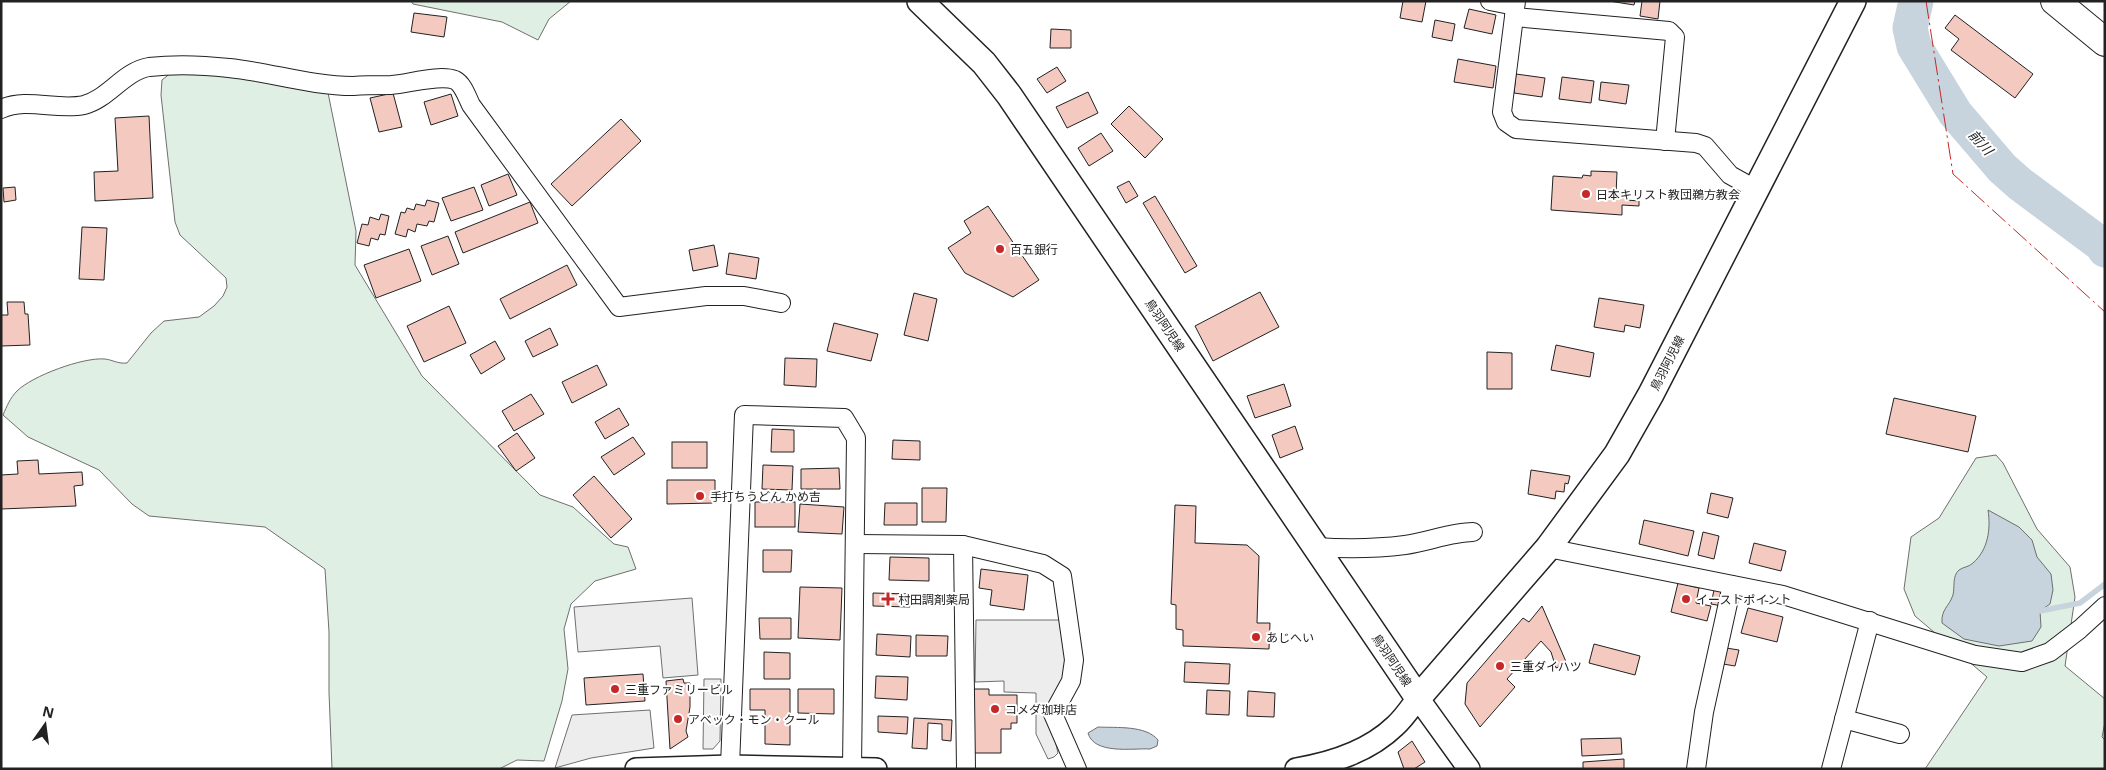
<svg xmlns="http://www.w3.org/2000/svg" width="2106" height="770" viewBox="0 0 2106 770" font-family="'Open Sans','Noto Sans JP',sans-serif">
<rect width="100%" height="100%" fill="#fff"/>
<g fill="#e0efe3" stroke="#6f6f6f">
<path d="M 411,1 L 571,1 L 549,19 L 538,40 L 502,22 L 413,4 Z"/>
<path d="M 172,72 L 325,78 L 356,231 L 355,265 L 422,376 L 540,495 L 573,507 L 614,544 L 628,547 L 636,569 L 595,581 L 571,604 L 564,629 L 568,669 L 562,701 L 544,761 L 517,760 L 499,769 L 332,769 L 329,692 L 329,632 L 325,569 L 265,527 L 149,516 L 132,504 L 99,470 L 28,437 L 3,415 C 7,406 10,398 17,391 C 32,376 83,357 105,359 C 113,360 118,364 127,363 L 151,333 L 164,321 L 199,317 L 214,306 L 223,296 L 227,287 L 226,278 L 180,235 L 175,222 L 161,95 L 162,80 Z"/>
<path d="M 1996,455 L 2003,463 L 2037,529 L 2070,567 L 2075,597 L 2065,666 L 2105,699 L 2105,722 L 2102,737 L 2105,740 L 2105,769 L 1925,769 L 1987,677 L 1915,616 L 1904,589 L 1911,537 L 1939,518 L 1976,458 Z"/>
</g>
<g fill="#ededed" stroke="#6f6f6f">
<path d="M 692,598 L 698,675 L 663,678 L 660,646 L 578,652 L 574,607 Z"/>
<path d="M 976,620 L 1062,620 L 1071,657 L 1049,714 L 1058,753 L 1054,757 L 1048,759 L 1036,734 L 1036,693 L 1004,692 L 1004,681 L 975,682 Z"/>
<path d="M 704,679 L 721,679 L 720,741 L 713,749 L 703,749 Z"/>
<path d="M 650,710 L 654,748 L 591,758 L 555,768 L 572,715 Z"/>
</g>
<g fill="#c7d3dd" stroke="#6f6f6f">
<path d="M 1988,510 L 2019,527 L 2032,540 L 2037,557 L 2051,574 L 2053,590 L 2050,604 L 2040,611 L 2041,627 L 2032,641 L 1999,646 L 1964,639 L 1942,623 C 1941,609 1949,607 1953,595 C 1955,587 1952,576 1959,570 C 1963,567 1969,567 1973,563 C 1988,550 1991,529 1988,510 Z"/>
<path d="M 1098,727 C 1116,728 1146,725 1158,740 L 1157,746 L 1150,749 C 1133,748 1094,755 1088,733 Z"/>
</g>
<g fill="none" stroke-linecap="round" stroke-linejoin="round">
<path stroke="#c7d3dd" stroke-width="5.5" d="M 2040,611 L 2080,603 L 2105,584"/>
<path stroke="#c7d3dd" stroke-width="35" d="M 1916,1 L 1910,28 L 1914,46 L 1955,113 L 2002,168 L 2020,184 L 2102,245 L 2105,250"/>
</g>
<g fill="#f3c9c0" stroke="#222">
<path d="M 1403,1 L 1426,1 L 1422,22 L 1400,18 Z"/>
<path d="M 1609,1 L 1635,1 L 1634,5 Z"/>
<path d="M 1642,1 L 1660,1 L 1658,19 L 1640,16 Z"/>
<path d="M 1469,9 L 1496,15 L 1492,34 L 1464,28 Z"/>
<path d="M 414,13 L 447,17 L 444,37 L 411,32 Z"/>
<path d="M 1955,15 L 2033,74 L 2015,98 L 1951,50 L 1959,39 L 1945,28 Z"/>
<path d="M 1435,20 L 1455,24 L 1452,41 L 1432,37 Z"/>
<path d="M 1051,29 L 1071,30 L 1071,48 L 1050,48 Z"/>
<path d="M 1458,59 L 1496,66 L 1493,88 L 1454,82 Z"/>
<path d="M 1057,67 L 1066,81 L 1047,93 L 1037,79 Z"/>
<path d="M 1516,74 L 1545,78 L 1542,97 L 1514,93 Z"/>
<path d="M 1562,77 L 1594,81 L 1591,103 L 1559,99 Z"/>
<path d="M 1601,82 L 1629,85 L 1626,104 L 1599,100 Z"/>
<path d="M 1088,92 L 1098,113 L 1067,128 L 1056,107 Z"/>
<path d="M 393,93 L 402,127 L 379,132 L 370,98 Z"/>
<path d="M 451,94 L 458,116 L 431,125 L 424,102 Z"/>
<path d="M 1129,106 L 1163,139 L 1145,158 L 1111,124 Z"/>
<path d="M 149,116 L 153,198 L 95,201 L 94,172 L 118,171 L 115,118 Z"/>
<path d="M 621,119 L 641,141 L 572,206 L 551,184 Z"/>
<path d="M 1101,133 L 1113,151 L 1089,166 L 1078,148 Z"/>
<path d="M 1591,171 L 1617,172 L 1616,195 L 1626,196 L 1626,200 L 1639,201 L 1639,206 L 1622,205 L 1622,215 L 1551,210 L 1553,176 L 1582,178 L 1583,175 L 1591,176 Z"/>
<path d="M 508,174 L 517,195 L 489,206 L 481,185 Z"/>
<path d="M 1129,181 L 1138,196 L 1126,203 L 1117,187 Z"/>
<path d="M 15,187 L 16,200 L 4,202 L 3,188 Z"/>
<path d="M 474,187 L 483,210 L 451,221 L 442,198 Z"/>
<path d="M 1155,196 L 1197,266 L 1185,273 L 1143,203 Z"/>
<path d="M 427,200 L 439,203 L 434,222 L 429,221 L 427,226 L 417,224 L 415,232 L 408,229 L 406,237 L 395,234 L 401,212 L 405,213 L 407,208 L 414,210 L 416,204 L 425,206 Z"/>
<path d="M 530,202 L 538,223 L 463,253 L 455,232 Z"/>
<path d="M 988,206 L 1039,280 L 1013,297 L 965,273 L 948,248 L 971,233 L 964,221 Z"/>
<path d="M 381,214 L 389,216 L 385,235 L 380,234 L 378,240 L 371,238 L 369,246 L 357,243 L 362,224 L 368,225 L 370,217 L 379,220 Z"/>
<path d="M 82,227 L 107,228 L 104,280 L 79,279 Z"/>
<path d="M 448,236 L 459,264 L 432,275 L 421,246 Z"/>
<path d="M 714,245 L 718,266 L 693,271 L 689,250 Z"/>
<path d="M 409,249 L 421,281 L 376,298 L 364,265 Z"/>
<path d="M 729,253 L 759,258 L 756,279 L 726,274 Z"/>
<path d="M 567,265 L 577,285 L 510,319 L 500,299 Z"/>
<path d="M 1260,292 L 1279,327 L 1213,361 L 1195,326 Z"/>
<path d="M 914,293 L 937,299 L 928,341 L 904,335 Z"/>
<path d="M 1599,298 L 1644,305 L 1640,328 L 1625,325 L 1624,332 L 1594,327 Z"/>
<path d="M 7,302 L 24,302 L 25,314 L 28,314 L 30,345 L 1,346 L 1,315 L 8,315 Z"/>
<path d="M 449,306 L 466,343 L 424,362 L 407,326 Z"/>
<path d="M 834,323 L 878,334 L 871,361 L 827,351 Z"/>
<path d="M 550,328 L 558,345 L 533,357 L 525,341 Z"/>
<path d="M 495,341 L 505,359 L 481,374 L 470,355 Z"/>
<path d="M 1556,345 L 1594,353 L 1590,377 L 1551,370 Z"/>
<path d="M 1487,352 L 1512,353 L 1512,389 L 1487,389 Z"/>
<path d="M 785,358 L 817,359 L 816,387 L 784,385 Z"/>
<path d="M 597,365 L 607,385 L 572,403 L 562,382 Z"/>
<path d="M 1284,384 L 1291,406 L 1255,418 L 1247,396 Z"/>
<path d="M 531,394 L 544,414 L 514,431 L 502,411 Z"/>
<path d="M 1894,398 L 1976,416 L 1968,452 L 1886,434 Z"/>
<path d="M 619,408 L 629,425 L 605,439 L 595,422 Z"/>
<path d="M 1295,426 L 1303,449 L 1280,458 L 1272,435 Z"/>
<path d="M 772,429 L 794,430 L 794,452 L 771,452 Z"/>
<path d="M 517,433 L 535,458 L 516,471 L 498,446 Z"/>
<path d="M 633,437 L 645,454 L 614,475 L 601,457 Z"/>
<path d="M 893,440 L 920,441 L 920,460 L 892,459 Z"/>
<rect x="672" y="442" width="35" height="26"/>
<path d="M 38,460 L 39,474 L 82,472 L 83,485 L 74,486 L 76,506 L 1,509 L 1,475 L 18,474 L 17,461 Z"/>
<path d="M 763,465 L 793,466 L 792,490 L 762,489 Z"/>
<path d="M 839,468 L 840,489 L 801,489 L 801,469 Z"/>
<path d="M 1531,470 L 1570,476 L 1568,484 L 1565,483 L 1564,492 L 1556,491 L 1555,499 L 1528,494 Z"/>
<path d="M 594,476 L 632,519 L 611,538 L 573,495 Z"/>
<path d="M 667,480 L 715,480 L 715,503 L 667,504 Z"/>
<path d="M 922,488 L 947,488 L 946,522 L 922,522 Z"/>
<path d="M 1711,493 L 1733,498 L 1728,518 L 1707,513 Z"/>
<rect x="755" y="502" width="40" height="25"/>
<path d="M 885,503 L 917,503 L 917,525 L 884,525 Z"/>
<path d="M 800,504 L 844,507 L 842,534 L 798,532 Z"/>
<path d="M 1175,505 L 1196,506 L 1195,543 L 1247,545 L 1259,556 L 1257,623 L 1270,623 L 1269,649 L 1183,646 L 1183,630 L 1176,629 L 1176,605 L 1171,604 Z"/>
<path d="M 1644,520 L 1694,531 L 1688,556 L 1639,544 Z"/>
<path d="M 1703,532 L 1719,536 L 1714,559 L 1698,555 Z"/>
<path d="M 1754,543 L 1786,551 L 1781,571 L 1749,563 Z"/>
<path d="M 763,550 L 792,550 L 791,572 L 763,572 Z"/>
<path d="M 890,557 L 929,558 L 929,581 L 889,580 Z"/>
<path d="M 981,569 L 1028,575 L 1024,610 L 990,605 L 992,590 L 979,588 Z"/>
<path d="M 1678,583 L 1699,588 L 1696,603 L 1711,606 L 1707,621 L 1671,612 Z"/>
<path d="M 800,587 L 842,588 L 840,640 L 798,638 Z"/>
<path d="M 1714,590 L 1725,592 L 1722,606 L 1711,604 Z"/>
<path d="M 873,593 L 910,594 L 910,607 L 873,606 Z"/>
<path d="M 1542,606 L 1567,664 L 1556,668 L 1551,652 L 1541,641 L 1507,679 L 1515,687 L 1480,727 L 1465,704 L 1467,683 L 1523,618 L 1529,622 Z"/>
<path d="M 1748,608 L 1783,617 L 1777,642 L 1741,633 Z"/>
<path d="M 759,618 L 791,618 L 791,639 L 760,639 Z"/>
<path d="M 877,634 L 911,636 L 910,657 L 876,655 Z"/>
<path d="M 916,635 L 948,636 L 947,656 L 916,656 Z"/>
<path d="M 1594,644 L 1640,656 L 1635,675 L 1589,663 Z"/>
<path d="M 1726,648 L 1739,650 L 1735,666 L 1723,664 Z"/>
<path d="M 764,652 L 790,653 L 790,679 L 764,679 Z"/>
<path d="M 1185,662 L 1230,664 L 1229,684 L 1184,682 Z"/>
<path d="M 643,674 L 645,701 L 586,705 L 584,678 Z"/>
<path d="M 876,676 L 908,677 L 907,700 L 875,698 Z"/>
<path d="M 683,679 L 684,683 L 690,683 L 690,707 L 686,731 L 688,737 L 670,749 L 666,681 Z"/>
<path d="M 750,689 L 790,689 L 790,745 L 765,744 L 765,710 L 750,710 Z"/>
<path d="M 798,689 L 834,689 L 834,714 L 798,713 Z"/>
<path d="M 974,689 L 989,689 L 989,695 L 1017,695 L 1017,723 L 1011,723 L 1011,729 L 1001,729 L 1001,753 L 974,753 Z"/>
<path d="M 1207,690 L 1230,691 L 1229,715 L 1206,714 Z"/>
<path d="M 1248,691 L 1275,693 L 1274,717 L 1247,716 Z"/>
<path d="M 878,716 L 908,717 L 907,734 L 878,732 Z"/>
<path d="M 914,718 L 952,720 L 951,741 L 942,740 L 942,724 L 928,723 L 927,749 L 912,748 Z"/>
<path d="M 1621,738 L 1622,754 L 1582,756 L 1581,739 Z"/>
<path d="M 1412,741 L 1425,762 L 1414,769 L 1404,769 L 1398,752 Z"/>
<path d="M 1624,759 L 1624,769 L 1583,769 L 1583,762 Z"/>
</g>
<g fill="none" stroke-linecap="round" stroke-linejoin="round">
<g stroke="#222" stroke-width="20">
<g id="minor">
<path d="M 1490,1 L 1515,6"/>
<path d="M 1516,1 L 1502,112 L 1506,122 L 1516,129 L 1696,143 L 1705,146 L 1730,175 L 1757,190"/>
<path d="M 1514,17 L 1669,31 L 1675,37 L 1665,141"/>
<path d="M 1,109 C 27,97 57,111 84,105 C 108,99 124,71 149,67 C 175,64 203,65 229,68 C 270,72 311,86 353,86 C 365,85 378,85 391,85 C 408,84 439,74 455,80 C 463,84 467,97 471,105 L 619,307 L 706,296 L 744,296 L 781,303"/>
<path d="M 856,544 L 963,545 L 1043,564 L 1062,576 L 1074,660 L 1071,681 L 1053,714 L 1077,769"/>
<path d="M 963,545 L 966,769"/>
<path d="M 1316,547 C 1346,549 1374,549 1405,545 C 1427,542 1452,532 1473,532"/>
<path d="M 1548,548 L 1783,595 L 1975,655 L 2022,662 L 2050,652 L 2080,629 L 2105,606"/>
<path d="M 1844,719 L 1900,734"/>
<path d="M 730,766 L 744,415 L 844,418 L 856,438 L 852,768"/>
<path d="M 1696,769 L 1704,712 L 1732,585"/>
<path d="M 1831,769 L 1870,621"/>
</g>
</g>
<g stroke="#222" stroke-width="24">
<g id="tertiary">
<path d="M 636,769 L 730,766 L 876,769"/>
<path d="M 1296,769 C 1332,763 1368,752 1395,726 C 1404,718 1411,707 1418,698 L 1469,769"/>
</g>
</g>
<g stroke="#222" stroke-width="28">
<path id="secondary" d="M 920,1 L 984,63 L 1009,95 L 1418,698 L 1548,548 L 1617,454 L 1651,394 L 1853,1"/>
</g>
<g stroke="#222" stroke-width="30">
<path id="trunk" d="M 2055,1 L 2105,42"/>
</g>
<use href="#minor" stroke="#fff" stroke-width="18"/>
<use href="#tertiary" stroke="#fff" stroke-width="21"/>
<use href="#secondary" stroke="#fff" stroke-width="25"/>
<use href="#trunk" stroke="#fff" stroke-width="28"/>
<path stroke="#c62828" stroke-width="1" stroke-dasharray="18 4 2.5 4" stroke-linecap="butt" d="M 1926,1 L 1953,174 L 2105,312"/>
</g>
<g fill="#c62828" stroke="#fff" stroke-width="2">
<circle cx="1586" cy="194" r="5"/>
<circle cx="1000" cy="249" r="5"/>
<circle cx="700" cy="496" r="5"/>
<path d="M885.5 591.5h5v5h5v5h-5v5h-5v-5h-5v-5h5z"/>
<circle cx="1686" cy="599" r="5"/>
<circle cx="1256" cy="637" r="5"/>
<circle cx="1500" cy="666" r="5"/>
<circle cx="615" cy="689" r="5"/>
<circle cx="995" cy="709" r="5"/>
<circle cx="678" cy="719" r="5"/>
</g>
<g text-anchor="middle" dominant-baseline="central" stroke-width="4" stroke-linejoin="round" paint-order="stroke">
<g font-size="12" fill="#222" stroke="#fff" text-anchor="start">
<text x="1596" y="194">日本キリスト教団鵜方教会</text>
<text x="1010" y="249">百五銀行</text>
<text x="710" y="496">手打ちうどん かめ吉</text>
<text x="898" y="599">村田調剤薬局</text>
<text x="1696" y="599">イーストポイント</text>
<text x="1266" y="637">あじへい</text>
<text x="1510" y="666">三重ダイハツ</text>
<text x="625" y="689">三重ファミリービル</text>
<text x="1005" y="709">コメダ珈琲店</text>
<text x="688" y="719">アベック・モン・クール</text>
</g>
<g font-size="12" fill="#222" stroke="#fff">
<text transform="translate(1165 325) rotate(56)">鳥羽阿児線</text>
<text transform="translate(1667 363) rotate(-63)">鳥羽阿児線</text>
<text transform="translate(1392 660) rotate(56)">鳥羽阿児線</text>
</g>
<g font-size="14" font-style="italic" fill="#222" stroke="#fff">
<text transform="translate(1981 142) rotate(48)">前川</text>
</g>
</g>
<rect width="2106" height="770" fill="none" stroke="#222222" stroke-width="5"/>
<g transform="translate(45 725) rotate(14)" stroke="#ffffff" stroke-width="4" paint-order="stroke">
<path d="M0-4L9 19L0 12L-9 19Z" fill="#222222"/>
<text y="-8" font-size="14" font-weight="bold" text-anchor="middle" fill="#222222">N</text>
</g>
</svg>
